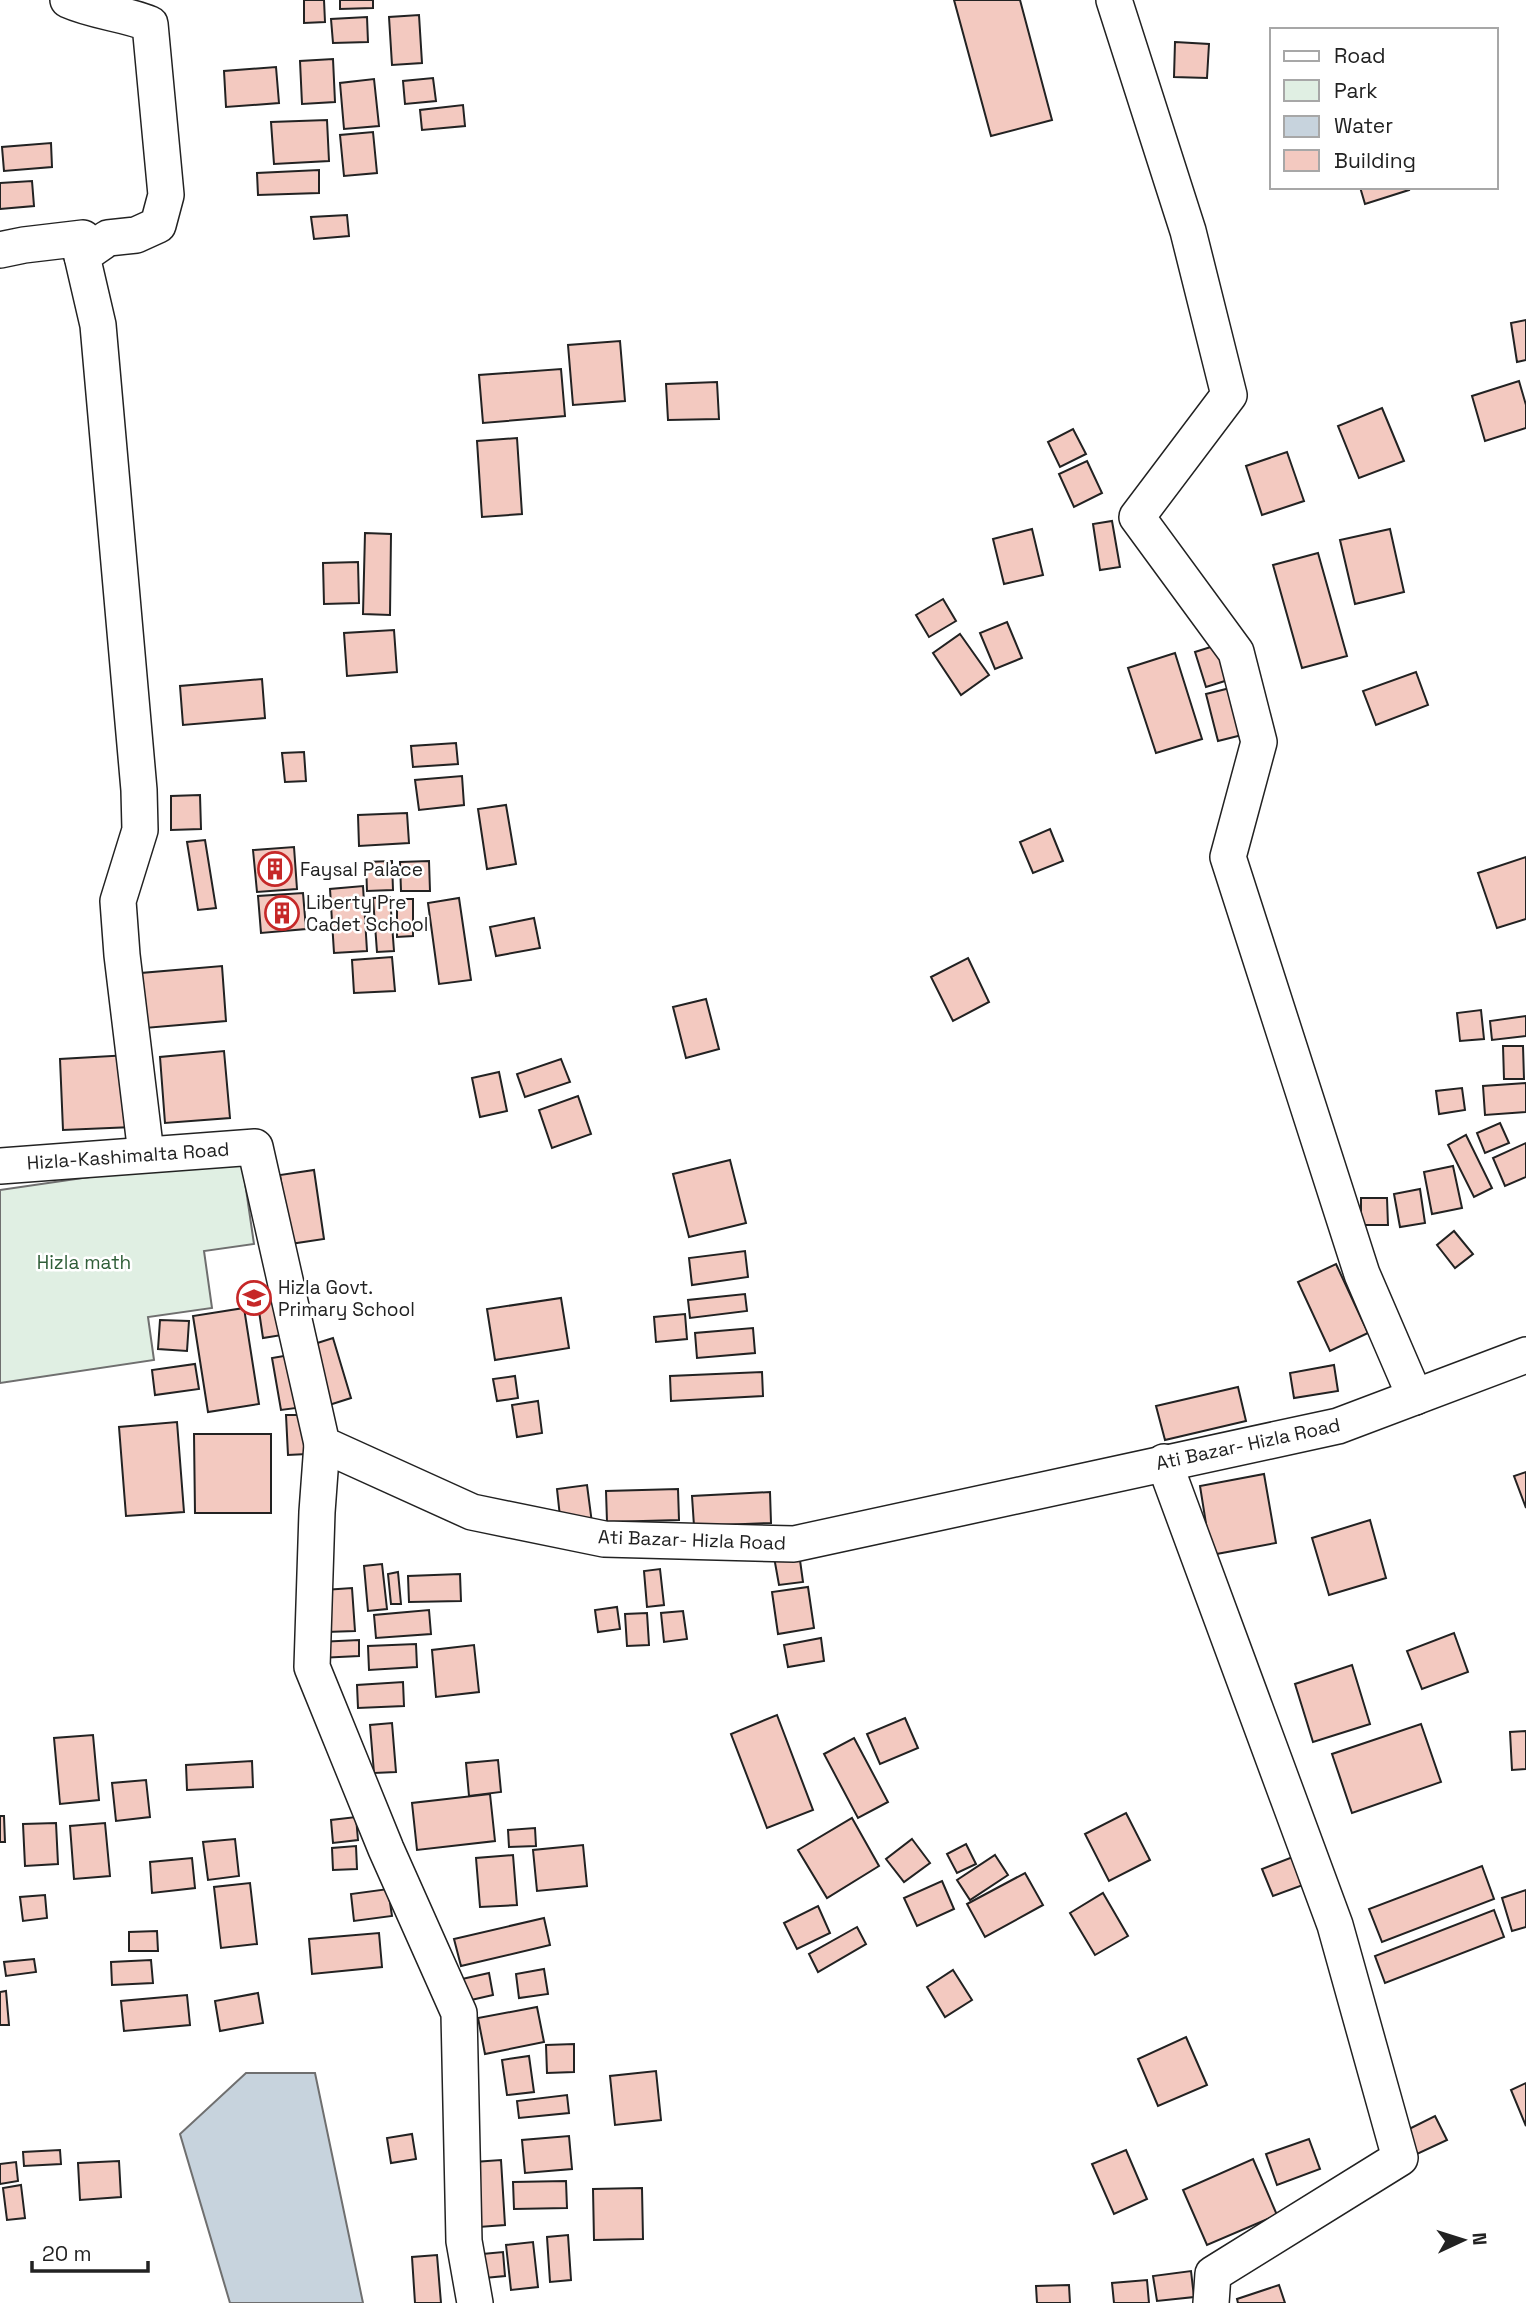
<svg xmlns="http://www.w3.org/2000/svg" width="1526" height="2303" viewBox="0 0 1526 2303" font-family="'Space Grotesk',sans-serif">
<rect width="100%" height="100%" fill="#fff"/>
<path fill="#e0efe3" stroke="#6f6f6f" stroke-width="2" d="M 241,1155 L 254,1244 L 204,1251 L 212,1308 L 148,1317 L 154,1360 L 0,1383 L 0,1190 Z"/>
<path fill="#c7d3dd" stroke="#6f6f6f" stroke-width="2" d="M 246,2073 L 315,2073 L 363,2303 L 230,2303 L 180,2134 Z"/>
<g fill="#f3c9c0" stroke="#222" stroke-width="2">
<path d="M 304,0 L 324,0 L 325,22 L 304,23 Z"/>
<path d="M 340,0 L 373,0 L 373,8 L 340,9 Z"/>
<path d="M 954,0 L 1020,0 L 1052,120 L 991,136 Z"/>
<path d="M 419,15 L 422,63 L 392,65 L 389,17 Z"/>
<path d="M 367,17 L 368,42 L 333,43 L 331,19 Z"/>
<path d="M 1175,42 L 1209,44 L 1207,78 L 1174,77 Z"/>
<path d="M 333,59 L 335,102 L 302,104 L 300,61 Z"/>
<path d="M 276,67 L 279,103 L 226,107 L 224,71 Z"/>
<path d="M 433,78 L 436,101 L 405,104 L 403,81 Z"/>
<path d="M 374,79 L 379,126 L 344,129 L 340,83 Z"/>
<path d="M 463,105 L 465,126 L 422,130 L 420,110 Z"/>
<path d="M 327,120 L 329,161 L 274,164 L 271,122 Z"/>
<path d="M 373,132 L 377,173 L 344,176 L 340,135 Z"/>
<path d="M 51,143 L 52,167 L 4,171 L 2,147 Z"/>
<path d="M 319,170 L 319,193 L 258,195 L 257,173 Z"/>
<path d="M 32,181 L 34,206 L 0,209 L 0,183 Z"/>
<path d="M 1360,187 L 1408,187 L 1409,190 L 1365,204 Z"/>
<path d="M 347,215 L 349,236 L 314,239 L 311,217 Z"/>
<path d="M 1526,320 L 1526,360 L 1517,362 L 1511,323 Z"/>
<path d="M 620,341 L 625,401 L 573,405 L 568,345 Z"/>
<path d="M 561,369 L 565,416 L 483,423 L 479,375 Z"/>
<path d="M 1519,381 L 1526,405 L 1526,428 L 1485,441 L 1472,396 Z"/>
<path d="M 717,382 L 719,419 L 668,420 L 666,384 Z"/>
<path d="M 1382,408 L 1404,461 L 1359,478 L 1338,426 Z"/>
<path d="M 1073,429 L 1086,454 L 1060,467 L 1048,442 Z"/>
<path d="M 517,438 L 522,514 L 482,517 L 477,441 Z"/>
<path d="M 1287,452 L 1304,501 L 1262,515 L 1246,466 Z"/>
<path d="M 1087,461 L 1102,493 L 1074,507 L 1059,474 Z"/>
<path d="M 1112,521 L 1120,567 L 1100,570 L 1093,524 Z"/>
<path d="M 1032,529 L 1043,575 L 1004,584 L 993,539 Z"/>
<path d="M 1390,529 L 1404,592 L 1355,604 L 1340,540 Z"/>
<path d="M 365,533 L 391,534 L 390,615 L 363,614 Z"/>
<path d="M 1318,553 L 1347,656 L 1302,668 L 1273,565 Z"/>
<path d="M 358,562 L 359,603 L 324,604 L 323,563 Z"/>
<path d="M 943,599 L 956,621 L 929,637 L 916,615 Z"/>
<path d="M 1007,622 L 1022,658 L 995,669 L 980,633 Z"/>
<path d="M 394,630 L 397,672 L 347,676 L 344,633 Z"/>
<path d="M 960,634 L 989,675 L 961,695 L 933,653 Z"/>
<path d="M 1217,645 L 1228,680 L 1206,687 L 1195,652 Z"/>
<path d="M 1175,653 L 1202,739 L 1156,753 L 1128,668 Z"/>
<path d="M 1416,672 L 1428,705 L 1376,725 L 1363,691 Z"/>
<path d="M 262,679 L 265,718 L 183,725 L 180,686 Z"/>
<path d="M 1238,686 L 1250,733 L 1218,741 L 1206,694 Z"/>
<path d="M 456,743 L 458,764 L 413,767 L 411,746 Z"/>
<path d="M 304,752 L 306,781 L 285,782 L 282,753 Z"/>
<path d="M 462,776 L 464,805 L 419,810 L 415,780 Z"/>
<path d="M 200,795 L 201,829 L 171,830 L 171,796 Z"/>
<path d="M 506,805 L 516,864 L 487,869 L 478,809 Z"/>
<path d="M 407,813 L 409,843 L 359,846 L 358,815 Z"/>
<path d="M 1050,829 L 1063,861 L 1033,873 L 1020,842 Z"/>
<path d="M 205,840 L 216,908 L 198,910 L 187,842 Z"/>
<path d="M 294,847 L 297,889 L 257,892 L 253,850 Z"/>
<path d="M 1526,857 L 1526,919 L 1497,928 L 1478,873 Z"/>
<path d="M 392,861 L 393,890 L 367,891 L 366,862 Z"/>
<path d="M 429,861 L 430,891 L 401,891 L 400,862 Z"/>
<path d="M 363,886 L 367,951 L 334,953 L 330,889 Z"/>
<path d="M 303,893 L 306,929 L 261,933 L 258,896 Z"/>
<path d="M 390,897 L 394,951 L 377,952 L 373,898 Z"/>
<path d="M 459,898 L 471,980 L 439,984 L 428,903 Z"/>
<path d="M 397,899 L 413,899 L 413,936 L 397,937 Z"/>
<path d="M 534,918 L 540,948 L 496,956 L 490,927 Z"/>
<path d="M 392,957 L 395,991 L 354,993 L 352,960 Z"/>
<path d="M 968,958 L 989,1002 L 953,1021 L 931,977 Z"/>
<path d="M 222,966 L 226,1021 L 145,1028 L 141,973 Z"/>
<path d="M 706,999 L 719,1049 L 686,1058 L 673,1007 Z"/>
<path d="M 1481,1010 L 1484,1039 L 1460,1041 L 1457,1013 Z"/>
<path d="M 1526,1016 L 1526,1036 L 1492,1040 L 1490,1021 Z"/>
<path d="M 1503,1046 L 1523,1046 L 1524,1079 L 1504,1079 Z"/>
<path d="M 224,1051 L 230,1118 L 165,1123 L 160,1057 Z"/>
<path d="M 129,1055 L 133,1127 L 63,1130 L 60,1059 Z"/>
<path d="M 561,1059 L 570,1082 L 525,1097 L 517,1074 Z"/>
<path d="M 499,1072 L 507,1111 L 480,1117 L 472,1078 Z"/>
<path d="M 1526,1083 L 1526,1112 L 1485,1115 L 1483,1086 Z"/>
<path d="M 1462,1088 L 1465,1110 L 1439,1114 L 1436,1091 Z"/>
<path d="M 578,1096 L 591,1134 L 552,1148 L 539,1110 Z"/>
<path d="M 1500,1123 L 1509,1143 L 1485,1153 L 1477,1133 Z"/>
<path d="M 1466,1135 L 1492,1188 L 1474,1197 L 1448,1145 Z"/>
<path d="M 1526,1143 L 1526,1177 L 1505,1186 L 1493,1158 Z"/>
<path d="M 730,1160 L 746,1223 L 689,1237 L 673,1174 Z"/>
<path d="M 1453,1166 L 1462,1208 L 1432,1214 L 1424,1172 Z"/>
<path d="M 314,1170 L 324,1239 L 290,1244 L 280,1175 Z"/>
<path d="M 1420,1189 L 1425,1223 L 1400,1227 L 1394,1194 Z"/>
<path d="M 1361,1198 L 1387,1198 L 1388,1225 L 1361,1225 Z"/>
<path d="M 1454,1231 L 1473,1254 L 1455,1268 L 1437,1245 Z"/>
<path d="M 745,1251 L 748,1277 L 692,1285 L 689,1258 Z"/>
<path d="M 1336,1264 L 1368,1333 L 1330,1351 L 1298,1282 Z"/>
<path d="M 275,1288 L 282,1335 L 263,1338 L 256,1291 Z"/>
<path d="M 745,1294 L 747,1311 L 690,1318 L 688,1300 Z"/>
<path d="M 561,1298 L 569,1348 L 495,1360 L 487,1309 Z"/>
<path d="M 244,1308 L 259,1404 L 208,1412 L 193,1316 Z"/>
<path d="M 685,1314 L 687,1339 L 656,1342 L 654,1317 Z"/>
<path d="M 160,1320 L 189,1321 L 187,1351 L 158,1349 Z"/>
<path d="M 753,1328 L 755,1353 L 697,1358 L 695,1333 Z"/>
<path d="M 333,1338 L 351,1398 L 326,1406 L 308,1346 Z"/>
<path d="M 296,1354 L 304,1407 L 281,1410 L 272,1358 Z"/>
<path d="M 195,1364 L 199,1389 L 155,1395 L 152,1370 Z"/>
<path d="M 1334,1365 L 1338,1391 L 1294,1398 L 1290,1373 Z"/>
<path d="M 762,1372 L 763,1396 L 671,1401 L 670,1376 Z"/>
<path d="M 515,1376 L 518,1398 L 497,1401 L 493,1379 Z"/>
<path d="M 1238,1387 L 1246,1421 L 1165,1440 L 1156,1406 Z"/>
<path d="M 538,1401 L 542,1433 L 517,1437 L 512,1405 Z"/>
<path d="M 286,1415 L 305,1415 L 307,1454 L 288,1455 Z"/>
<path d="M 177,1422 L 184,1512 L 126,1516 L 119,1427 Z"/>
<path d="M 194,1434 L 271,1434 L 271,1513 L 195,1513 Z"/>
<path d="M 1526,1472 L 1526,1508 L 1514,1476 Z"/>
<path d="M 1264,1474 L 1276,1543 L 1211,1555 L 1200,1486 Z"/>
<path d="M 587,1485 L 592,1523 L 561,1526 L 557,1489 Z"/>
<path d="M 678,1489 L 679,1520 L 607,1522 L 606,1491 Z"/>
<path d="M 770,1492 L 771,1523 L 694,1526 L 692,1496 Z"/>
<path d="M 1370,1520 L 1386,1578 L 1329,1595 L 1312,1538 Z"/>
<path d="M 799,1553 L 803,1582 L 779,1585 L 774,1557 Z"/>
<path d="M 382,1564 L 387,1609 L 368,1611 L 364,1566 Z"/>
<path d="M 660,1569 L 664,1605 L 647,1607 L 644,1571 Z"/>
<path d="M 398,1572 L 401,1604 L 391,1604 L 388,1574 Z"/>
<path d="M 460,1574 L 461,1601 L 409,1602 L 408,1576 Z"/>
<path d="M 808,1587 L 814,1628 L 778,1634 L 772,1592 Z"/>
<path d="M 352,1588 L 355,1631 L 326,1632 L 324,1590 Z"/>
<path d="M 617,1607 L 620,1629 L 598,1632 L 595,1610 Z"/>
<path d="M 429,1610 L 431,1634 L 376,1638 L 374,1615 Z"/>
<path d="M 683,1611 L 687,1639 L 664,1642 L 661,1613 Z"/>
<path d="M 647,1613 L 649,1645 L 627,1646 L 625,1614 Z"/>
<path d="M 1454,1633 L 1468,1672 L 1422,1689 L 1407,1651 Z"/>
<path d="M 821,1638 L 824,1661 L 788,1667 L 784,1645 Z"/>
<path d="M 359,1640 L 359,1656 L 319,1658 L 318,1642 Z"/>
<path d="M 416,1644 L 417,1667 L 369,1670 L 368,1646 Z"/>
<path d="M 474,1645 L 479,1692 L 436,1697 L 432,1650 Z"/>
<path d="M 1352,1665 L 1370,1724 L 1313,1742 L 1295,1684 Z"/>
<path d="M 403,1682 L 404,1706 L 358,1708 L 357,1685 Z"/>
<path d="M 777,1715 L 813,1810 L 767,1828 L 731,1734 Z"/>
<path d="M 905,1718 L 918,1748 L 880,1764 L 867,1734 Z"/>
<path d="M 392,1723 L 396,1772 L 374,1773 L 370,1725 Z"/>
<path d="M 1421,1724 L 1441,1782 L 1352,1813 L 1332,1754 Z"/>
<path d="M 1526,1731 L 1526,1769 L 1512,1770 L 1510,1732 Z"/>
<path d="M 93,1735 L 99,1800 L 60,1804 L 54,1738 Z"/>
<path d="M 854,1738 L 888,1802 L 858,1818 L 824,1754 Z"/>
<path d="M 498,1760 L 501,1792 L 469,1796 L 466,1763 Z"/>
<path d="M 252,1761 L 253,1787 L 187,1790 L 186,1765 Z"/>
<path d="M 146,1780 L 150,1817 L 116,1821 L 112,1783 Z"/>
<path d="M 490,1794 L 495,1841 L 417,1850 L 412,1803 Z"/>
<path d="M 1126,1813 L 1150,1860 L 1109,1881 L 1085,1834 Z"/>
<path d="M 0,1816 L 4,1816 L 5,1842 L 0,1842 Z"/>
<path d="M 356,1817 L 358,1840 L 333,1843 L 331,1820 Z"/>
<path d="M 852,1818 L 879,1866 L 827,1898 L 798,1850 Z"/>
<path d="M 56,1823 L 58,1864 L 25,1866 L 23,1824 Z"/>
<path d="M 105,1823 L 110,1876 L 74,1879 L 70,1826 Z"/>
<path d="M 535,1828 L 536,1846 L 509,1847 L 508,1830 Z"/>
<path d="M 235,1839 L 239,1876 L 208,1880 L 203,1842 Z"/>
<path d="M 912,1839 L 930,1863 L 904,1882 L 886,1859 Z"/>
<path d="M 966,1844 L 976,1864 L 957,1873 L 947,1854 Z"/>
<path d="M 583,1845 L 587,1886 L 537,1891 L 533,1850 Z"/>
<path d="M 356,1846 L 357,1869 L 333,1870 L 332,1848 Z"/>
<path d="M 1303,1853 L 1314,1881 L 1273,1896 L 1262,1869 Z"/>
<path d="M 513,1855 L 517,1905 L 480,1907 L 476,1858 Z"/>
<path d="M 995,1855 L 1008,1875 L 970,1900 L 957,1880 Z"/>
<path d="M 192,1858 L 195,1888 L 152,1893 L 150,1862 Z"/>
<path d="M 1482,1866 L 1494,1899 L 1382,1942 L 1369,1909 Z"/>
<path d="M 1025,1873 L 1043,1905 L 985,1937 L 967,1904 Z"/>
<path d="M 942,1881 L 954,1909 L 917,1926 L 904,1898 Z"/>
<path d="M 250,1883 L 257,1944 L 221,1948 L 214,1887 Z"/>
<path d="M 388,1889 L 392,1916 L 354,1921 L 351,1894 Z"/>
<path d="M 1526,1890 L 1526,1927 L 1512,1931 L 1502,1898 Z"/>
<path d="M 1103,1893 L 1128,1936 L 1095,1955 L 1070,1913 Z"/>
<path d="M 45,1895 L 47,1918 L 23,1921 L 20,1897 Z"/>
<path d="M 818,1906 L 830,1933 L 797,1949 L 784,1923 Z"/>
<path d="M 1494,1910 L 1504,1937 L 1385,1983 L 1375,1956 Z"/>
<path d="M 544,1918 L 550,1945 L 461,1966 L 454,1939 Z"/>
<path d="M 857,1927 L 866,1944 L 818,1972 L 809,1954 Z"/>
<path d="M 157,1931 L 158,1951 L 129,1951 L 129,1932 Z"/>
<path d="M 379,1933 L 382,1967 L 312,1974 L 309,1939 Z"/>
<path d="M 34,1959 L 36,1972 L 6,1976 L 4,1962 Z"/>
<path d="M 151,1960 L 153,1983 L 112,1985 L 111,1962 Z"/>
<path d="M 544,1969 L 548,1994 L 519,1998 L 516,1974 Z"/>
<path d="M 953,1970 L 972,2000 L 945,2017 L 927,1987 Z"/>
<path d="M 489,1973 L 493,1995 L 458,2003 L 453,1981 Z"/>
<path d="M 6,1991 L 9,2025 L 0,2025 L 0,1992 Z"/>
<path d="M 258,1993 L 263,2023 L 220,2031 L 215,2001 Z"/>
<path d="M 187,1995 L 190,2025 L 124,2031 L 121,2001 Z"/>
<path d="M 537,2007 L 544,2042 L 485,2054 L 478,2018 Z"/>
<path d="M 1186,2037 L 1207,2085 L 1158,2106 L 1138,2059 Z"/>
<path d="M 574,2044 L 574,2072 L 547,2073 L 546,2045 Z"/>
<path d="M 529,2056 L 534,2092 L 507,2095 L 502,2060 Z"/>
<path d="M 656,2071 L 661,2120 L 615,2125 L 610,2076 Z"/>
<path d="M 1526,2083 L 1526,2126 L 1511,2090 Z"/>
<path d="M 567,2095 L 569,2113 L 519,2118 L 517,2101 Z"/>
<path d="M 1435,2116 L 1447,2140 L 1417,2154 L 1405,2131 Z"/>
<path d="M 412,2134 L 416,2159 L 391,2163 L 387,2138 Z"/>
<path d="M 569,2136 L 572,2169 L 525,2173 L 522,2140 Z"/>
<path d="M 1309,2139 L 1320,2169 L 1277,2185 L 1266,2154 Z"/>
<path d="M 60,2150 L 61,2164 L 24,2166 L 23,2152 Z"/>
<path d="M 1126,2150 L 1147,2199 L 1114,2214 L 1092,2164 Z"/>
<path d="M 1253,2159 L 1277,2215 L 1207,2245 L 1183,2190 Z"/>
<path d="M 501,2160 L 505,2225 L 479,2227 L 474,2162 Z"/>
<path d="M 119,2161 L 121,2197 L 80,2200 L 78,2163 Z"/>
<path d="M 16,2162 L 18,2181 L 0,2184 L 0,2164 Z"/>
<path d="M 566,2181 L 567,2208 L 514,2209 L 513,2182 Z"/>
<path d="M 21,2185 L 25,2218 L 7,2220 L 3,2188 Z"/>
<path d="M 642,2188 L 643,2239 L 594,2240 L 593,2189 Z"/>
<path d="M 568,2235 L 571,2280 L 550,2282 L 547,2237 Z"/>
<path d="M 533,2242 L 538,2287 L 511,2290 L 506,2245 Z"/>
<path d="M 503,2252 L 505,2276 L 474,2279 L 472,2255 Z"/>
<path d="M 437,2255 L 441,2303 L 415,2303 L 412,2257 Z"/>
<path d="M 1191,2271 L 1194,2297 L 1157,2301 L 1153,2276 Z"/>
<path d="M 1147,2280 L 1149,2303 L 1114,2303 L 1112,2283 Z"/>
<path d="M 1069,2285 L 1070,2303 L 1037,2303 L 1036,2286 Z"/>
<path d="M 1279,2285 L 1285,2303 L 1238,2303 L 1237,2299 Z"/>
</g>
<g fill="none" stroke-linecap="round" stroke-linejoin="round">
<g stroke="#222" stroke-width="38">
<g id="street">
<path d="M 68,0 C 95,12 123,13 150,24 L 166,195 L 158,225 L 136,235 L 108,238 L 82,256 L 98,325 L 139,790 L 140,830 L 118,901 L 122,955 L 146,1154"/>
<path d="M 1114,0 L 1188,231 L 1229,395 L 1137,517 L 1236,652 L 1259,742 L 1228,857 L 1362,1274 L 1415,1397"/>
<path d="M 0,250 L 24,245 L 83,238 L 82,256"/>
<path d="M 0,1166 L 255,1147 L 322,1444 L 472,1512 L 604,1539 L 794,1544 L 1338,1426 L 1526,1355"/>
<path d="M 322,1444 L 317,1512 L 312,1667 L 386,1849 L 459,2013 L 464,2241 L 475,2303"/>
<path d="M 1164,1462 L 1335,1925 L 1400,2158 L 1213,2274 L 1211,2303"/>
</g>
</g>
<use href="#street" stroke="#fff" stroke-width="35"/>
</g>
<defs>
<g id="building-ring" transform="scale(1.75)"><circle r="9.5" fill="#fff" stroke="#c62828" stroke-width="1.5"/><path d="M-4-6H4V6H1V3H-1V6H-4ZM-2.5-4.3h1.7v1.8h-1.7ZM.8-4.3h1.7v1.8H.8ZM-2.5-1h1.7V.8h-1.7ZM.8-1h1.7V.8H.8Z" fill="#c62828"/></g>
<g id="school-ring" transform="scale(1.75)"><circle r="9.5" fill="#fff" stroke="#c62828" stroke-width="1.5"/><path d="M0-5L7-2L0 1L-7-2ZM-4 1L0 2.5L4 1V4Q0 6-4 4Z" fill="#c62828"/></g>
</defs>
<g fill-rule="evenodd">
<use href="#building-ring" x="275" y="869"/>
<use href="#building-ring" x="282" y="913"/>
<use href="#school-ring" x="254" y="1298"/>
</g>
<g text-anchor="middle" dominant-baseline="central" stroke-width="5" stroke-linejoin="round" paint-order="stroke">
<g font-size="19" fill="#222" stroke="#fff" text-anchor="start">
<text x="300" y="869">Faysal Palace</text>
<text x="306" y="902">Liberty Pre<tspan x="306" dy="22">Cadet School</tspan></text>
<text x="278" y="1287">Hizla Govt.<tspan x="278" dy="22">Primary School</tspan></text>
</g>
<g font-size="19" fill="#222" stroke="#fff">
<text transform="translate(128 1156) rotate(-4)">Hizla-Kashimalta Road</text>
<text transform="translate(1248 1444) rotate(-12)">Ati Bazar- Hizla Road</text>
<text transform="translate(692 1540) rotate(2)">Ati Bazar- Hizla Road</text>
</g>
<g font-size="19" fill="#2f5e38" stroke="#fff">
<text x="84" y="1262">Hizla math</text>
</g>
</g>
<rect x="1270" y="28" width="228" height="161" fill="#ffffff" stroke="#a7a7a7" stroke-width="2"/>
<rect x="1284" y="51" width="35" height="10" fill="#ffffff" stroke="#a7a7a7" stroke-width="2"/>
<text x="1334" y="63" font-size="21" fill="#222222">Road</text>
<rect x="1284" y="80" width="35" height="21" fill="#e0efe3" stroke="#a7a7a7" stroke-width="2"/>
<text x="1334" y="98" font-size="21" fill="#222222">Park</text>
<rect x="1284" y="116" width="35" height="21" fill="#c7d3dd" stroke="#a7a7a7" stroke-width="2"/>
<text x="1334" y="133" font-size="21" fill="#222222">Water</text>
<rect x="1284" y="150" width="35" height="21" fill="#f3c9c0" stroke="#a7a7a7" stroke-width="2"/>
<text x="1334" y="168" font-size="21" fill="#222222">Building</text>
<g transform="translate(1463 2240) rotate(86)" stroke="#ffffff" stroke-width="5" paint-order="stroke">
<path d="M0-5L12 26L0 18L-12 26Z" fill="#222222"/>
<text y="-10" font-size="19" font-weight="bold" text-anchor="middle" fill="#222222">N</text>
</g>
<path d="M32 2261v10h116v-10" fill="none" stroke="#222222" stroke-width="3.5"/>
<text x="42" y="2261" font-size="21" fill="#222222" stroke="#ffffff" stroke-width="5" paint-order="stroke">20 m</text>
</svg>
